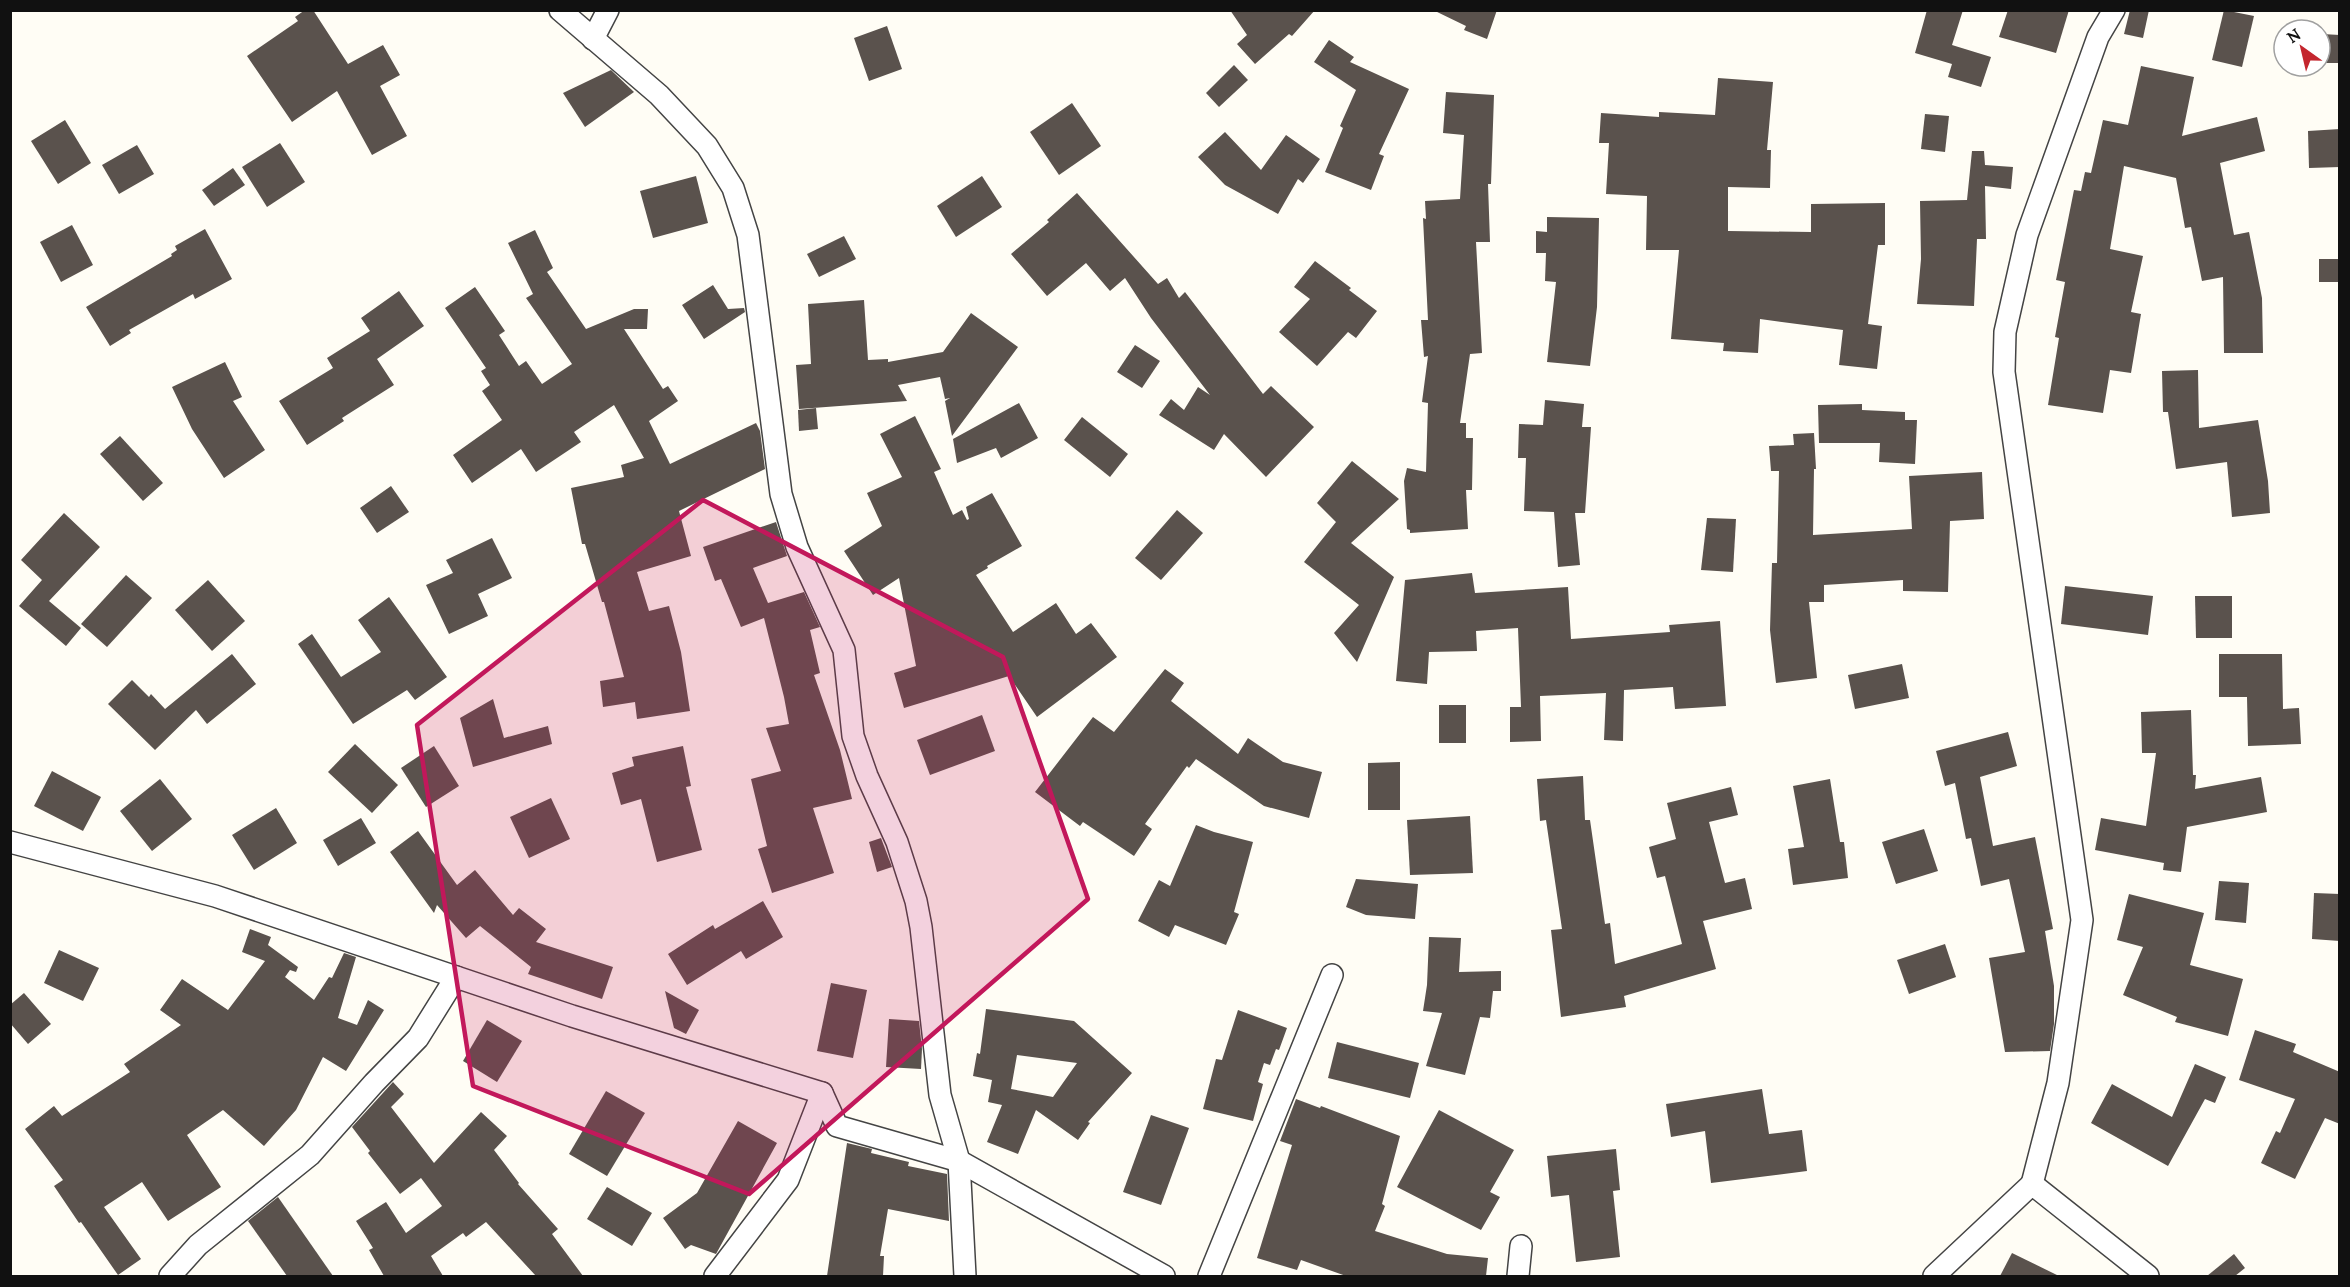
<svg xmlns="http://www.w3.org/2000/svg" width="2350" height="1287" viewBox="0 0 2350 1287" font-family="Lora,serif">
<rect width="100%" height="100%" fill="#fffdf5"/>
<g fill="#5a524d" fill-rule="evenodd">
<path d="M 305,10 L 313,10 L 348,64 L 383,45 L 400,75 L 380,86 L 407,136 L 372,155 L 337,91 L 292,122 L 247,56 L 298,21 L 295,17 Z"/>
<path d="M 1230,10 L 1315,10 L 1292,36 L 1289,34 L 1255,64 L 1237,44 L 1247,35 Z"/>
<path d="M 1433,10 L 1497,10 L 1487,39 L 1464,30 L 1466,26 Z"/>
<path d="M 1927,10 L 1963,10 L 1952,45 L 1991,57 L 1981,87 L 1948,77 L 1952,64 L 1915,53 Z"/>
<path d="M 2008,10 L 2069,10 L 2056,53 L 1999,37 Z"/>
<path d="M 2130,10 L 2149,10 L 2143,38 L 2124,34 Z"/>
<path d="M 2224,10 L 2254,16 L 2242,67 L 2212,60 Z"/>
<path d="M 887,26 L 902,69 L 869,81 L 854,38 Z"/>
<path d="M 2322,34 L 2340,35 L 2340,63 L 2320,63 Z"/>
<path d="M 1329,40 L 1354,57 L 1350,62 L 1409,89 L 1379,154 L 1384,156 L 1371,190 L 1325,172 L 1343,128 L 1340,126 L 1356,90 L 1314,62 Z"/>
<path d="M 1234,65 L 1248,80 L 1219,107 L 1206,93 Z"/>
<path d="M 2141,66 L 2194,77 L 2182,136 L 2257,117 L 2265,151 L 2220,163 L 2234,235 L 2249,232 L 2262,298 L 2263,353 L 2224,353 L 2223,277 L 2202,281 L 2191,227 L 2185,228 L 2176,178 L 2124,166 L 2110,249 L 2143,256 L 2131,312 L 2141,314 L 2131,373 L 2110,370 L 2103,413 L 2048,405 L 2059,338 L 2055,337 L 2065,282 L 2056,280 L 2074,190 L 2081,191 L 2085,172 L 2091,173 L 2103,120 L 2128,125 Z"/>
<path d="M 611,70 L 634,92 L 585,127 L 563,93 Z"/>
<path d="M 1718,78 L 1773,82 L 1767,150 L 1771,150 L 1770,188 L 1728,187 L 1728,231 L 1811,232 L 1811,204 L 1885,203 L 1885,245 L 1878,245 L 1868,324 L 1882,326 L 1877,369 L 1839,365 L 1843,330 L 1760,319 L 1758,353 L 1723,351 L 1724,343 L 1671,339 L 1679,250 L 1646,250 L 1647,196 L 1606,194 L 1609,143 L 1599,143 L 1601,113 L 1659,117 L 1659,112 L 1715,115 Z"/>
<path d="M 1446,92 L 1494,95 L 1491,184 L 1488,184 L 1490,242 L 1476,242 L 1482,353 L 1470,354 L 1460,423 L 1466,423 L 1466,438 L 1473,438 L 1472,490 L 1466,490 L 1468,529 L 1410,533 L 1410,530 L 1407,529 L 1404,481 L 1407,468 L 1426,472 L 1428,403 L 1422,402 L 1428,356 L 1424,357 L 1421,320 L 1428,320 L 1423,218 L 1426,219 L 1425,201 L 1460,199 L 1464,135 L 1443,133 Z"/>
<path d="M 1072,103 L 1101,146 L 1059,175 L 1030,132 Z"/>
<path d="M 1925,114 L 1949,116 L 1945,152 L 1921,149 Z"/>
<path d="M 65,120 L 91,163 L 58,184 L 31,141 Z"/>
<path d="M 2340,129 L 2340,167 L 2309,168 L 2308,131 Z"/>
<path d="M 1225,132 L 1261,170 L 1286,135 L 1320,159 L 1303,183 L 1298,179 L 1278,214 L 1225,185 L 1198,157 Z"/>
<path d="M 280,143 L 305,182 L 267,207 L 242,167 Z"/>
<path d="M 137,145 L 154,174 L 119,194 L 102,165 Z"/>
<path d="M 1972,151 L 1984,151 L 1985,165 L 2013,167 L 2011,189 L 1985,186 L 1986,239 L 1977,239 L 1974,306 L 1917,304 L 1921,259 L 1920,201 L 1967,200 Z"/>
<path d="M 233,168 L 245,185 L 214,206 L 202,190 Z"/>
<path d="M 696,176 L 708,223 L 653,238 L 640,191 Z"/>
<path d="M 982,176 L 1002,207 L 956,237 L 937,206 Z"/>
<path d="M 1077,193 L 1158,284 L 1167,278 L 1179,298 L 1185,292 L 1263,394 L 1271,386 L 1314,427 L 1266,477 L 1224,434 L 1214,450 L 1159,415 L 1171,399 L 1184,410 L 1198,387 L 1210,395 L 1151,318 L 1125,278 L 1110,291 L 1086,263 L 1047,296 L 1011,254 L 1049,222 L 1047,220 Z"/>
<path d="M 1547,217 L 1599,218 L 1597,307 L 1590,366 L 1547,362 L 1556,282 L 1545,281 L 1546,253 L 1536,253 L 1536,231 L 1547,232 Z"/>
<path d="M 72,225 L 93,265 L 61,282 L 40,242 Z"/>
<path d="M 205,229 L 232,279 L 195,299 L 193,294 L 129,330 L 131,333 L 110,346 L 86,307 L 172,256 L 171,254 L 177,250 L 175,246 Z"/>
<path d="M 535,230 L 553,268 L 547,272 L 586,329 L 634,309 L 648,309 L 647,329 L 624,329 L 663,389 L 668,386 L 678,401 L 649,421 L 670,464 L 756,423 L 760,431 L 765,469 L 679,511 L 691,556 L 637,572 L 649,611 L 669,606 L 681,652 L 690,711 L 637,719 L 635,702 L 603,707 L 600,681 L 624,677 L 604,602 L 602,602 L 585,544 L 582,544 L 571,488 L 624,477 L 621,465 L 644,458 L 614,405 L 574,432 L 581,442 L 536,472 L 521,449 L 472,483 L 453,455 L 502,420 L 482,391 L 490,385 L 481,371 L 486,368 L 445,308 L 475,287 L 505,331 L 499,335 L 519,366 L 526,361 L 542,384 L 572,364 L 526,298 L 533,294 L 508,243 Z"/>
<path d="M 844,236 L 856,259 L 819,277 L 807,254 Z"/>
<rect x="2319" y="259" width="21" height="23"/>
<path d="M 1315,261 L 1351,288 L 1349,290 L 1377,311 L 1356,338 L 1348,332 L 1317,366 L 1279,332 L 1310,299 L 1294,287 Z"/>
<path d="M 713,285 L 728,309 L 744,308 L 745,312 L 704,339 L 682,305 Z"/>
<path d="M 399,291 L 424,326 L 377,359 L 394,385 L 342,418 L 344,421 L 307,445 L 279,401 L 333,368 L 327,358 L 370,331 L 361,318 Z"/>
<path d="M 864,300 L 868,360 L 888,359 L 888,362 L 943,352 L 971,313 L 1018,347 L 952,436 L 945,401 L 950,398 L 945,399 L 940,377 L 898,385 L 907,401 L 799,409 L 796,365 L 811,364 L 808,304 Z"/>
<path d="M 1135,345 L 1160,361 L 1142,388 L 1117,372 Z"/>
<path d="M 225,362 L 242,397 L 233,401 L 265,450 L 224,478 L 192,429 L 172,387 Z"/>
<path d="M 2198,370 L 2199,428 L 2258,420 L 2268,481 L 2270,513 L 2232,517 L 2227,462 L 2176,469 L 2168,412 L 2163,412 L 2162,371 Z"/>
<path d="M 1545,400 L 1584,404 L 1582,427 L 1591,427 L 1585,513 L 1575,513 L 1580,565 L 1558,567 L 1554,512 L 1524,511 L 1526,458 L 1518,458 L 1519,424 L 1543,425 Z"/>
<path d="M 1019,403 L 1038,438 L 1001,458 L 996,448 L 957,463 L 953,439 Z"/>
<path d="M 1862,404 L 1862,410 L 1905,412 L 1905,420 L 1917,420 L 1915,464 L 1879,462 L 1880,443 L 1819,443 L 1818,405 Z"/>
<path d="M 816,408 L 818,429 L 799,431 L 798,410 Z"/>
<path d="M 915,416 L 941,469 L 934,472 L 953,515 L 962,510 L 967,520 L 969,519 L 966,507 L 992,493 L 1022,546 L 987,566 L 988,568 L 976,575 L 1013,632 L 1056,603 L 1076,634 L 1091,623 L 1117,657 L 1037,717 L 1009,676 L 904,708 L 894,673 L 916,666 L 899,578 L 873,595 L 844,551 L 882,526 L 867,493 L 902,477 L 880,434 Z"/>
<path d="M 1082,417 L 1128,454 L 1110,477 L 1064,440 Z"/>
<path d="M 1814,433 L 1816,469 L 1814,469 L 1813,535 L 1912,529 L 1909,476 L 1982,472 L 1984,519 L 1950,521 L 1948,592 L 1903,591 L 1903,580 L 1824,585 L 1824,602 L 1809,602 L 1817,678 L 1776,683 L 1770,630 L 1772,563 L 1777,563 L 1779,471 L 1771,471 L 1769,446 L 1794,445 L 1793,434 Z"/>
<path d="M 120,436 L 163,483 L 143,501 L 100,454 Z"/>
<path d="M 1352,461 L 1399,499 L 1351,543 L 1394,577 L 1357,662 L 1334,633 L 1359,605 L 1304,562 L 1336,522 L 1317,503 Z"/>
<path d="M 391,486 L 409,512 L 377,533 L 360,508 Z"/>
<path d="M 1177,510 L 1203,533 L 1161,580 L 1135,558 Z"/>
<path d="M 64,513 L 100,547 L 49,601 L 81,628 L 66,646 L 19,606 L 42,580 L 21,560 Z"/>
<path d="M 1707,518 L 1736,519 L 1733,572 L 1701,570 Z"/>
<path d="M 776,522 L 787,556 L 753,568 L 768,603 L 804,592 L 820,627 L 810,630 L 820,673 L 814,675 L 840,750 L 852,799 L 813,808 L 834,873 L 772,893 L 758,849 L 767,846 L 751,779 L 781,771 L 766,728 L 789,724 L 784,697 L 764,618 L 741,627 L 721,579 L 715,581 L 703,547 Z"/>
<path d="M 492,538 L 512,578 L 478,594 L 488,616 L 449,634 L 426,585 L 453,573 L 446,560 Z"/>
<path d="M 1472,573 L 1475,593 L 1568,587 L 1571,639 L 1670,632 L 1669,625 L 1720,621 L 1726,706 L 1675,709 L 1673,687 L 1624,690 L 1623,741 L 1604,740 L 1606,693 L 1540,696 L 1541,741 L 1510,742 L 1510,707 L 1521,707 L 1518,628 L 1476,631 L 1477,651 L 1429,652 L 1427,684 L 1396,681 L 1405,580 Z"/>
<path d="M 126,575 L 152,598 L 107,647 L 81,624 Z"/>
<path d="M 208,580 L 245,621 L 212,651 L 175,610 Z"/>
<path d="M 2065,586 L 2153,596 L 2148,635 L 2061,624 Z"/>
<path d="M 2195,596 L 2232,596 L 2232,638 L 2196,638 Z"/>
<path d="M 389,597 L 447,677 L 415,700 L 407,690 L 353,724 L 298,644 L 312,634 L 341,677 L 381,652 L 358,620 Z"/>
<path d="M 232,654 L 256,684 L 207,724 L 196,710 L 155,750 L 108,704 L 132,680 L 149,697 L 151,694 L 165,709 Z"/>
<path d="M 2219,654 L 2282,654 L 2283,709 L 2299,708 L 2301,744 L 2248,746 L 2247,697 L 2219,697 Z"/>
<path d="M 1902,664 L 1909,698 L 1855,709 L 1848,675 Z"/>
<path d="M 1165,669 L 1184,683 L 1171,701 L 1238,754 L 1248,738 L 1283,762 L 1322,772 L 1309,818 L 1264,806 L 1196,759 L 1189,768 L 1187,766 L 1145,824 L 1152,829 L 1134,856 L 1083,822 L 1080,826 L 1035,792 L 1093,717 L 1114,732 Z"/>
<path d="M 493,699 L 504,738 L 548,726 L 552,744 L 473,767 L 460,718 Z"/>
<rect x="1439" y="705" width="27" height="38"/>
<path d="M 2191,710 L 2193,775 L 2196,775 L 2195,789 L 2261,777 L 2267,812 L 2187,827 L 2181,872 L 2163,870 L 2164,863 L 2095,850 L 2101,818 L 2146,826 L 2156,753 L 2142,753 L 2141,712 Z"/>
<path d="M 982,715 L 995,751 L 930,775 L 917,740 Z"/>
<path d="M 2008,732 L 2017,766 L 1980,777 L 1993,846 L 2035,837 L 2053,929 L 2045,931 L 2054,986 L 2054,1024 L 2050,1051 L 2005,1052 L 1989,958 L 2025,952 L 2009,879 L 1981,886 L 1971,838 L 1966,839 L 1955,783 L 1945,786 L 1936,751 Z"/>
<path d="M 355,744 L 398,785 L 372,813 L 328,772 Z"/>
<path d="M 434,746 L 459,786 L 426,807 L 401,768 Z"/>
<path d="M 683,746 L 691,786 L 686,787 L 702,850 L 657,862 L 641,799 L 621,805 L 612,773 L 634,766 L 632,757 Z"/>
<path d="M 1400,762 L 1400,810 L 1368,810 L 1368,763 Z"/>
<path d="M 52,771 L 101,797 L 83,831 L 34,806 Z"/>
<path d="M 1583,776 L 1585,820 L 1590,820 L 1605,924 L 1610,923 L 1615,964 L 1682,944 L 1665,876 L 1657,878 L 1649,847 L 1676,839 L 1667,803 L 1731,787 L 1738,815 L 1709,822 L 1725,883 L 1745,878 L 1752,909 L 1703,921 L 1716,969 L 1624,996 L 1626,1007 L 1561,1017 L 1551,930 L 1562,929 L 1546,820 L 1540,821 L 1537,779 Z"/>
<path d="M 160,779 L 192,819 L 152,851 L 120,811 Z"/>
<path d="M 1830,779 L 1840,842 L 1844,842 L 1848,878 L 1793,885 L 1788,849 L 1804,847 L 1793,786 Z"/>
<path d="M 551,798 L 570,839 L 529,858 L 510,817 Z"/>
<path d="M 276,808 L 297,843 L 254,870 L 232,835 Z"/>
<path d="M 1470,816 L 1473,873 L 1410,875 L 1407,820 Z"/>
<path d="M 361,818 L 376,843 L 338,866 L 323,840 Z"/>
<path d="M 1196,825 L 1214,832 L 1253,842 L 1234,912 L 1239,914 L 1226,945 L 1175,925 L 1169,937 L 1138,921 L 1159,880 L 1170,886 Z"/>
<path d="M 1924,829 L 1938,871 L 1896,884 L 1882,842 Z"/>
<path d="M 418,831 L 457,885 L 475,870 L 513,915 L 519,908 L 546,929 L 536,942 L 613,967 L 602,999 L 528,974 L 531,967 L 480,926 L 466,938 L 437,905 L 434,913 L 390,852 Z"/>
<path d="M 881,838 L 892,867 L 877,872 L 869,842 Z"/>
<path d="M 1356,879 L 1418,884 L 1415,919 L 1366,915 L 1346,907 Z"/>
<path d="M 2219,881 L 2249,883 L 2246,923 L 2215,920 Z"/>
<path d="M 2314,893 L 2340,894 L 2340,941 L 2312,939 Z"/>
<path d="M 2129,894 L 2204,913 L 2190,965 L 2243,979 L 2228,1036 L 2175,1022 L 2177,1017 L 2123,995 L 2143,947 L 2117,940 Z"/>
<path d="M 763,901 L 783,937 L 746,959 L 741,951 L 687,985 L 668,954 L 713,925 L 715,929 Z"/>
<path d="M 250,929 L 271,937 L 268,945 L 298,967 L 296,972 L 290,970 L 285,977 L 314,1000 L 329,977 L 332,978 L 344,953 L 356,957 L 338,1018 L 357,1025 L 368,1000 L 384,1010 L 346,1071 L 323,1057 L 296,1110 L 264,1146 L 223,1110 L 187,1135 L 221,1187 L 168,1221 L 142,1182 L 104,1207 L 141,1259 L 118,1275 L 81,1222 L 79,1223 L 54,1186 L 63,1180 L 25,1129 L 54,1106 L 62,1116 L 130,1072 L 124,1064 L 181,1025 L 160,1010 L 182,979 L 228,1010 L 265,961 L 242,952 Z"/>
<path d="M 1429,937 L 1461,938 L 1459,972 L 1501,971 L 1501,991 L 1493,991 L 1490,1018 L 1480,1017 L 1465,1075 L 1426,1066 L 1442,1013 L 1423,1011 L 1427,985 Z"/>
<path d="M 1945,944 L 1956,977 L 1909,994 L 1897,960 Z"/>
<path d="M 59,950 L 99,968 L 83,1001 L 44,983 Z"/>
<path d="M 831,983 L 867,990 L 853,1058 L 817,1051 Z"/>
<path d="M 665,991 L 699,1010 L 686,1034 L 674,1028 Z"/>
<path d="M 24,993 L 51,1024 L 28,1044 L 10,1023 L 10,1005 Z"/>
<path d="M 986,1009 L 1074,1021 L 1132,1073 L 1088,1122 L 1090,1123 L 1078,1140 L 1036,1110 L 1018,1154 L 987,1142 L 1002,1105 L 988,1102 L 992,1080 L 973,1076 L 977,1053 L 980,1054 ZM 1017,1055 L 1077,1063 L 1053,1097 L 1011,1089 Z"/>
<path d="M 1238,1010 L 1287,1028 L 1279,1050 L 1276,1049 L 1270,1065 L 1264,1063 L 1258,1082 L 1263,1084 L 1253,1121 L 1203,1109 L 1216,1059 L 1222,1060 Z"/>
<path d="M 889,1019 L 919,1021 L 922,1049 L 921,1069 L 886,1067 Z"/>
<path d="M 487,1020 L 522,1041 L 497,1082 L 463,1061 Z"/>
<path d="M 2255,1030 L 2296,1044 L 2293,1052 L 2340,1072 L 2340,1124 L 2325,1118 L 2295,1179 L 2261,1163 L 2276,1131 L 2280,1133 L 2295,1099 L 2239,1080 Z"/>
<path d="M 1337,1042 L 1419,1063 L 1410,1098 L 1328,1078 Z"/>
<path d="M 2195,1064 L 2226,1077 L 2215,1103 L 2205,1099 L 2168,1166 L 2091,1123 L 2112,1084 L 2172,1117 Z"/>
<path d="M 393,1082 L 404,1094 L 391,1107 L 434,1163 L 481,1112 L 507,1136 L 494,1150 L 519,1183 L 518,1184 L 558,1229 L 552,1234 L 583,1276 L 536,1276 L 486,1222 L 466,1237 L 463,1233 L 431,1256 L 443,1276 L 384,1276 L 369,1250 L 373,1248 L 356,1221 L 386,1202 L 406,1233 L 442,1206 L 421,1178 L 400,1194 L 368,1153 L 370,1151 L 352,1127 Z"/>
<path d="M 1762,1089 L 1769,1134 L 1802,1130 L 1807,1171 L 1711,1183 L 1705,1131 L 1671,1137 L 1666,1104 Z"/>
<path d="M 606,1091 L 645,1113 L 607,1176 L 569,1154 Z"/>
<path d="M 1296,1099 L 1320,1108 L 1321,1106 L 1400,1136 L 1382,1204 L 1385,1206 L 1375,1231 L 1447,1254 L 1488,1258 L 1486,1276 L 1346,1276 L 1301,1260 L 1297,1270 L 1257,1258 L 1292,1145 L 1280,1141 Z"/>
<path d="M 1439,1110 L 1514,1150 L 1490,1192 L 1500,1197 L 1481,1230 L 1397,1187 Z"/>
<path d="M 1151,1115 L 1189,1128 L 1161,1205 L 1123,1192 Z"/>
<path d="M 738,1121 L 777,1143 L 716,1254 L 691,1245 L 685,1249 L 663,1218 L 697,1193 Z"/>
<path d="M 847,1143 L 872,1149 L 871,1153 L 909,1162 L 908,1166 L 947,1174 L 949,1221 L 888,1209 L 880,1256 L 884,1256 L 883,1276 L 827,1276 Z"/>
<path d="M 1616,1149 L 1620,1190 L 1613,1191 L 1620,1257 L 1576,1262 L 1569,1195 L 1551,1197 L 1547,1156 Z"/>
<path d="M 607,1187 L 652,1213 L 632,1246 L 587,1219 Z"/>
<path d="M 278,1197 L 333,1276 L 287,1276 L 248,1221 Z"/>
<path d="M 2012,1253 L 2059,1276 L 2000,1276 Z"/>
<path d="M 2234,1254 L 2245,1268 L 2235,1276 L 2207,1276 Z"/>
</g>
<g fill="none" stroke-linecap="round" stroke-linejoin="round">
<g stroke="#444" stroke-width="24">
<g id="street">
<path d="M 560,10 L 659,95 L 707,146 L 733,188 L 748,235 L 781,494 L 797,547 L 844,650 L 853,736 L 867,776 L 897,842 L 916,901 L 921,927 L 940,1095 L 959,1161 L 965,1276"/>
<path d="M 593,39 L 608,10"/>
<path d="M 10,842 L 215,896 L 572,1016 L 822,1093 L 837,1126 L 959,1161 L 1164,1276"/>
<path d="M 2032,1184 L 2058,1083 L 2082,920 L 2004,372 L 2005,332 L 2027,235 L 2098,37 L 2114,10"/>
<path d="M 170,1276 L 198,1245 L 310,1155 L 374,1083 L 418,1038 L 456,977"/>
<path d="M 715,1276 L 788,1180 L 822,1093"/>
<path d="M 1209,1276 L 1332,975"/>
<path d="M 1518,1276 L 1521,1246"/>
<path d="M 1934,1276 L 2032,1184 L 2148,1276"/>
</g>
</g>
<use href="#street" stroke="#fff" stroke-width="21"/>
</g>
<path fill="#c2185b" fill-opacity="0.2" stroke="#c2185b" stroke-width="4.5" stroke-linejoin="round" d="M 703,500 L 1003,657 L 1088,899 L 749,1194 L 473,1086 L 417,725 Z"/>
<rect width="2350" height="1287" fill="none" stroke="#111111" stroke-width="24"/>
<g transform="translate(2302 48) rotate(326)"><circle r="28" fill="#ffffff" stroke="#a0a0a0" stroke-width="1.5"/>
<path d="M0-4.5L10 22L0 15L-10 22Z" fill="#c4262e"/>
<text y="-9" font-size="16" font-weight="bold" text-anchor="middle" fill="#111111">N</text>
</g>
</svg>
